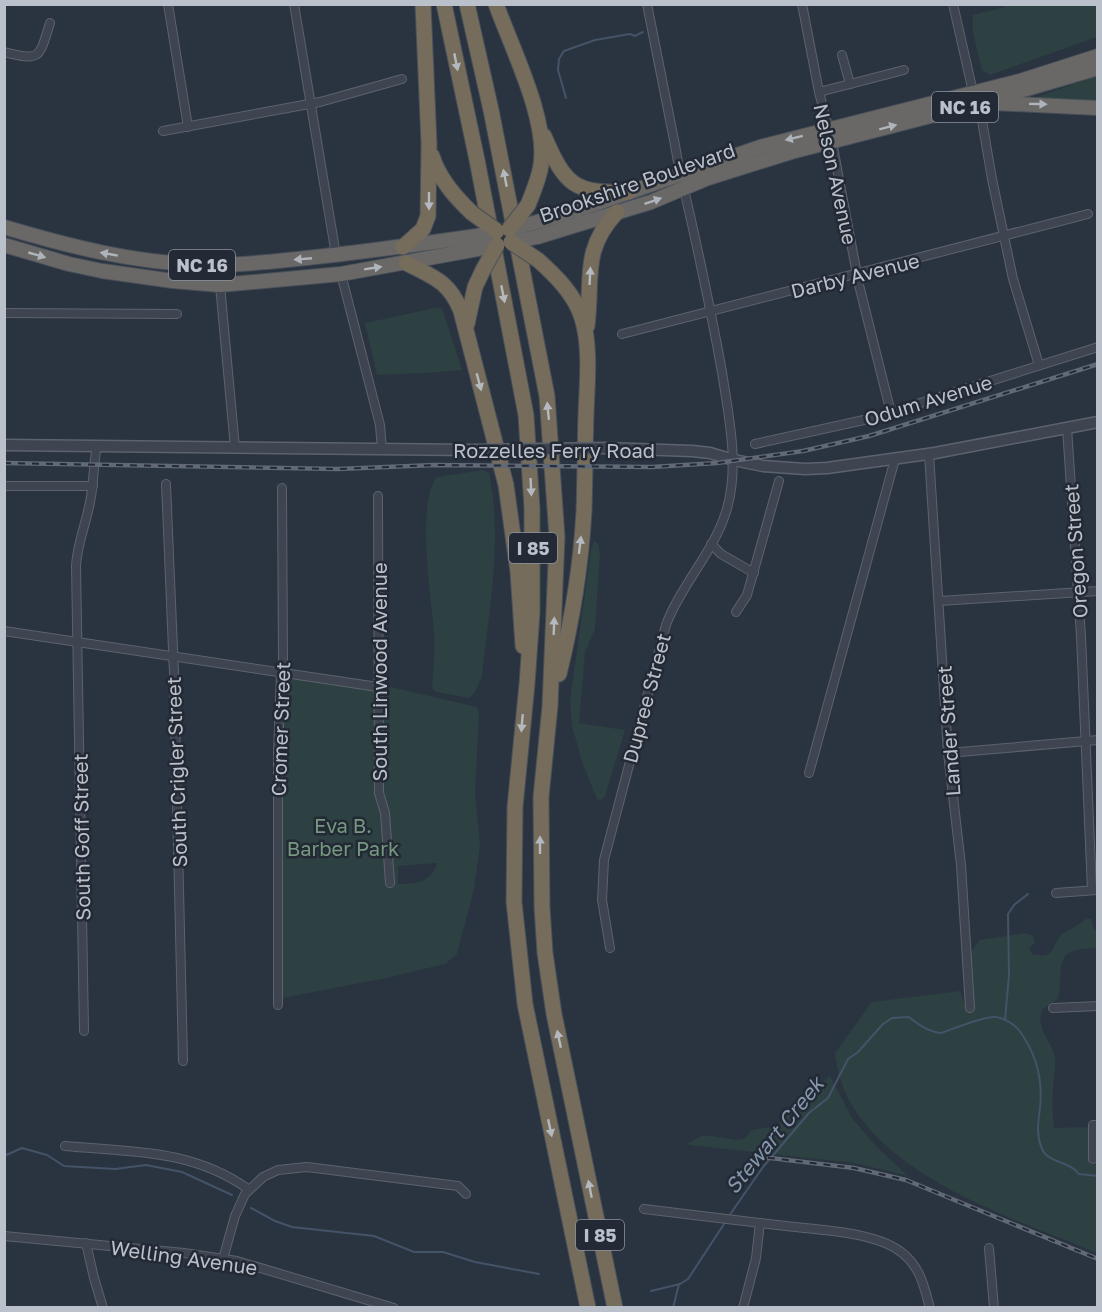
<svg xmlns="http://www.w3.org/2000/svg" width="1102" height="1312" viewBox="0 0 1102 1312" font-family="'Golos Text',sans-serif">
<rect width="100%" height="100%" fill="#2a3340"/>
<g fill="#2d4042" fill-rule="evenodd">
<path d="M 1004,5 L 1097,5 L 1097,37 L 990,75 L 982,70 L 973,33 L 973,15 L 1005,7 Z"/>
<path d="M 1097,76 L 1097,103 L 1031,99 Z"/>
<path d="M 435,308 L 442,308 L 462,370 L 426,373 L 377,375 L 365,323 Z"/>
<path d="M 483,470 L 489,473 C 503,539 489,610 482,676 L 475,692 L 469,698 L 437,692 L 433,690 L 432,686 C 434,668 435,650 434,631 C 431,599 416,500 437,477 Z"/>
<path d="M 594,541 L 598,544 L 600,553 L 595,629 L 585,652 L 579,723 L 625,730 L 605,796 L 601,800 L 597,799 L 583,765 L 572,726 L 570,700 L 591,550 Z"/>
<path d="M 284,677 L 387,693 L 387,688 L 391,687 L 477,707 L 479,712 L 475,794 L 480,845 L 474,889 L 457,954 L 445,964 L 386,978 L 283,998 L 282,823 ZM 437,863 C 432,882 416,884 398,884 L 398,866 Z"/>
<path d="M 1086,919 L 1091,919 L 1094,929 L 1097,930 L 1097,948 C 1066,950 1060,951 1060,985 C 1059,990 1060,995 1057,999 C 1052,1005 1043,1005 1041,1014 C 1037,1029 1053,1044 1055,1058 C 1056,1068 1053,1080 1053,1091 C 1052,1103 1053,1116 1054,1128 L 1085,1127 L 1089,1129 L 1090,1164 L 1094,1165 L 1097,1161 L 1097,1253 C 1009,1216 845,1167 835,1053 L 872,1002 L 960,991 L 966,1009 L 973,1007 L 971,951 L 980,940 L 1026,933 L 1033,936 L 1035,943 L 1029,948 L 1032,954 C 1059,961 1050,941 1065,932 C 1073,927 1079,925 1086,919 Z"/>
<path d="M 830,1076 L 852,1118 L 874,1144 L 908,1176 L 855,1163 L 689,1145 L 688,1143 L 702,1136 L 712,1136 L 737,1140 L 744,1139 L 752,1130 L 777,1126 L 801,1100 Z"/>
</g>
<g fill="none" stroke-linecap="round" stroke-linejoin="round">
<g stroke="#445368" stroke-width="2">
<path d="M 658,5 L 659,4"/>
<path d="M 566,98 L 558,70 L 559,59 L 564,51 L 595,40 L 630,34 L 635,36 L 643,32"/>
<path d="M 1005,1020 L 1009,975 L 1008,914 L 1014,905 L 1028,894"/>
<path d="M 4,1156 L 22,1148 L 47,1155 L 64,1166 L 115,1169 L 146,1165 L 182,1172 L 232,1195"/>
<path d="M 251,1208 L 275,1221 L 292,1227 L 374,1236 L 414,1252 L 443,1252 L 475,1262 L 539,1274"/>
<path d="M 729,1216 L 763,1167 L 809,1113 L 828,1098 L 848,1059 L 858,1052 L 883,1024 L 892,1018 L 909,1017 C 919,1025 929,1032 941,1033 C 953,1029 984,1016 995,1017 C 1005,1018 1016,1025 1021,1033 C 1037,1056 1043,1081 1040,1108 C 1038,1123 1036,1134 1042,1149 C 1048,1163 1070,1161 1079,1174 L 1098,1176"/>
<path d="M 651,1291 L 680,1284 L 688,1279 L 726,1221"/>
<path d="M 673,1308 L 679,1284"/>
</g>
<g stroke="#5c636d" stroke-width="10">
<g id="minor">
<path d="M 168,4 L 188,127"/>
<path d="M 294,4 L 336,255"/>
<path d="M 647,4 L 675,145 L 680,174"/>
<path d="M 802,4 L 819,92 L 832,142 L 859,285 L 891,413"/>
<path d="M 953,4 L 973,92"/>
<path d="M 4,52 C 42,62 39,57 50,23"/>
<path d="M 842,55 L 850,84"/>
<path d="M 819,92 L 904,70"/>
<path d="M 979,103 L 992,179 L 1013,279 L 1039,365"/>
<path d="M 163,131 L 320,102 L 402,79"/>
<path d="M 341,274 L 380,425 L 382,450"/>
<path d="M 220,285 L 235,448"/>
<path d="M 4,313 L 177,314"/>
<path d="M 622,334 L 1088,214"/>
<path d="M 1067,428 L 1081,636 L 1092,890"/>
<path d="M 755,444 L 873,418 L 1098,347"/>
<path d="M 929,454 L 948,753 L 961,865 L 970,1008"/>
<path d="M 166,484 L 174,673 L 183,1061"/>
<path d="M 4,486 L 93,486"/>
<path d="M 378,496 L 379,793 L 385,813 L 390,883"/>
<path d="M 711,544 L 721,554 L 754,573"/>
<path d="M 939,601 L 1098,591"/>
<path d="M 736,612 L 747,595 L 779,481"/>
<path d="M 4,631 L 378,687"/>
<path d="M 948,753 L 1098,740"/>
<path d="M 809,773 L 895,459"/>
<path d="M 1056,893 L 1097,890"/>
<path d="M 610,948 L 602,900 L 604,860 L 666,625 C 681,585 713,553 726,512 C 740,467 729,418 722,372 C 711,311 698,250 684,189"/>
<path d="M 278,1005 L 278,753 L 281,673 L 283,661 L 282,488"/>
<path d="M 1053,1008 L 1098,1006"/>
<path d="M 84,1031 L 76,566 C 77,544 86,524 90,502 C 94,484 93,465 97,446"/>
<path d="M 65,1146 C 131,1152 192,1149 248,1189"/>
<path d="M 1093,1159 L 1093,1125 L 1098,1125"/>
<path d="M 644,1209 C 688,1214 732,1220 777,1225 C 812,1230 873,1230 901,1252 C 920,1266 924,1286 930,1308"/>
<path d="M 4,1236 L 184,1253 L 237,1261 L 394,1308"/>
<path d="M 86,1243 L 94,1278 L 103,1308"/>
<path d="M 989,1248 L 994,1308"/>
<path d="M 223,1259 L 235,1216 L 245,1194 L 263,1177 L 278,1170 L 307,1167 L 458,1186 L 466,1194"/>
<path d="M 743,1308 L 756,1258 L 760,1223"/>
</g>
</g>
<g stroke="#5c636d" stroke-width="13">
<g id="tertiary">
<path d="M 4,445 L 474,450"/>
<path d="M 606,448 L 692,451 L 710,453 L 734,460 L 763,466 L 805,469 L 827,468 L 935,453 L 1098,422"/>
</g>
</g>
<g stroke="#49505a" stroke-width="16">
<g id="trunk">
<path d="M 993,103 L 1098,108"/>
<path d="M 534,223 L 578,210 L 760,147 L 1020,81 L 1098,56"/>
<path d="M 4,227 C 71,247 135,263 205,265 C 232,265 260,263 287,260 C 351,254 414,245 477,236"/>
<path d="M 537,237 L 651,202 L 708,178 L 791,152 L 965,107 L 1098,68"/>
<path d="M 4,245 L 69,264 L 102,271 L 173,281 L 220,285 L 341,274 L 478,249"/>
</g>
</g>
<g stroke="#49505a" stroke-width="17">
<g id="motorway">
<path d="M 444,4 L 477,160 L 526,415 L 532,508 L 532,613 L 527,684 L 515,807 L 514,902 L 525,1004 L 588,1308"/>
<path d="M 467,4 L 491,110 L 547,396 L 557,537 L 550,706 L 541,797 L 542,907 L 545,953 L 554,1014 L 615,1308"/>
<path d="M 496,4 C 512,49 548,119 541,165 C 539,179 533,192 528,205"/>
<path d="M 544,136 C 565,185 574,194 629,192"/>
<path d="M 432,156 C 439,179 455,197 472,213"/>
<path d="M 403,247 L 423,229 L 428,216 L 429,144 L 423,4"/>
<path d="M 538,260 C 556,276 575,295 582,318 C 591,346 587,385 586,414 C 585,446 585,479 584,511 C 581,565 572,621 559,674"/>
<path d="M 406,263 C 433,277 449,281 461,311 L 506,485 L 518,572 L 523,646"/>
<path d="M 467,324 L 475,287 L 483,270"/>
<path d="M 587,326 C 593,279 581,250 617,212"/>
</g>
</g>
<use href="#minor" stroke="#3e4550" stroke-width="8"/>
<use href="#tertiary" stroke="#3e4550" stroke-width="10"/>
<use href="#trunk" stroke="#696866" stroke-width="14"/>
<use href="#motorway" stroke="#756c5c" stroke-width="15"/>
<g stroke="#616976" stroke-width="4.5">
<g id="rail">
<path d="M 4,463 L 338,469 L 434,465 L 652,467 L 717,463 L 803,451 L 869,436 L 1098,364"/>
<path d="M 754,1156 L 854,1168 L 906,1180 L 1098,1259"/>
</g>
</g>
<use href="#rail" stroke="#232a35" stroke-width="2" stroke-dasharray="7" stroke-linecap="butt"/>
<g stroke="#5c636d" stroke-width="13" stroke-linecap="butt">
<path id="tertiary-bridge" d="M 474,450 L 606,448"/>
</g>
<g stroke="#49505a" stroke-width="16" stroke-linecap="butt">
<g id="trunk-bridge">
<path d="M 509,229 L 534,223"/>
<path d="M 477,236 L 497,231"/>
<path d="M 511,242 L 537,237"/>
<path d="M 478,249 L 497,245"/>
</g>
</g>
<g stroke="#49505a" stroke-width="17" stroke-linecap="butt">
<g id="motorway-bridge">
<path d="M 472,213 L 497,231"/>
<path d="M 509,229 L 528,205"/>
<path d="M 511,242 L 538,260"/>
<path d="M 483,270 L 497,245"/>
</g>
</g>
<use href="#tertiary-bridge" stroke="#3e4550" stroke-width="10"/>
<use href="#trunk-bridge" stroke="#696866" stroke-width="14"/>
<use href="#motorway-bridge" stroke="#756c5c" stroke-width="15"/>
</g>
<defs><path id="oneway-solid" d="M-6-.8H1V-3.2L6.5 0L1 3.2V.8H-6Z" transform="scale(1.5)"/></defs>
<g fill="#b4b8bf">
<use href="#oneway-solid" transform="translate(456 62) rotate(79)"/>
<use href="#oneway-solid" transform="translate(505 178) rotate(-101)"/>
<use href="#oneway-solid" transform="translate(429 201) rotate(90)"/>
<use href="#oneway-solid" transform="translate(590 276) rotate(-87)"/>
<use href="#oneway-solid" transform="translate(503 294) rotate(79)"/>
<use href="#oneway-solid" transform="translate(479 382) rotate(75)"/>
<use href="#oneway-solid" transform="translate(548 411) rotate(-96)"/>
<use href="#oneway-solid" transform="translate(531 487) rotate(87)"/>
<use href="#oneway-solid" transform="translate(580 545) rotate(-83)"/>
<use href="#oneway-solid" transform="translate(554 626) rotate(-88)"/>
<use href="#oneway-solid" transform="translate(522 723) rotate(95)"/>
<use href="#oneway-solid" transform="translate(540 845) rotate(-90)"/>
<use href="#oneway-solid" transform="translate(559 1039) rotate(-102)"/>
<use href="#oneway-solid" transform="translate(550 1128) rotate(78)"/>
<use href="#oneway-solid" transform="translate(590 1189) rotate(-101)"/>
</g>
<g fill="#afb4bb">
<use href="#oneway-solid" transform="translate(1038 104) rotate(1)"/>
<use href="#oneway-solid" transform="translate(888 127) rotate(-15)"/>
<use href="#oneway-solid" transform="translate(794 138) rotate(166)"/>
<use href="#oneway-solid" transform="translate(653 201) rotate(-19)"/>
<use href="#oneway-solid" transform="translate(109 254) rotate(-170)"/>
<use href="#oneway-solid" transform="translate(37 255) rotate(16)"/>
<use href="#oneway-solid" transform="translate(303 259) rotate(175)"/>
<use href="#oneway-solid" transform="translate(373 268) rotate(-9)"/>
</g>
<g text-anchor="middle" dominant-baseline="central" stroke-width="5" stroke-linejoin="round" paint-order="stroke">
<g fill="#232a35" stroke="#8d949d" stroke-width="1.5">
<rect x="932" y="92" width="66" height="30" rx="4.5"/>
<rect x="169" y="250" width="66" height="30" rx="4.5"/>
<rect x="509" y="533" width="48" height="30" rx="4.5"/>
<rect x="576" y="1220" width="48" height="30" rx="4.5"/>
</g>
<g font-size="18" font-weight="bold" fill="#bbc1ca">
<text x="965" y="107">NC 16</text>
<text x="202" y="265">NC 16</text>
<text x="533" y="548">I 85</text>
<text x="600" y="1235">I 85</text>
</g>
<g font-size="20" fill="#bbc1ca" stroke="#232a35">
<text transform="translate(836 174) rotate(78)">Nelson Avenue</text>
<text transform="translate(637 182) rotate(-19)">Brookshire Boulevard</text>
<text transform="translate(855 275) rotate(-14)">Darby Avenue</text>
<text transform="translate(928 400) rotate(-17)">Odum Avenue</text>
<text x="554" y="450">Rozzelles Ferry Road</text>
<text transform="translate(1075 551) rotate(-94)">Oregon Street</text>
<text transform="translate(379 672) rotate(-90)">South Linwood Avenue</text>
<text transform="translate(646 698) rotate(-75)">Dupree Street</text>
<text transform="translate(280 729) rotate(-88)">Cromer Street</text>
<text transform="translate(948 731) rotate(-94)">Lander Street</text>
<text transform="translate(176 772) rotate(-92)">South Crigler Street</text>
<text transform="translate(81 837) rotate(-91)">South Goff Street</text>
<text transform="translate(184 1257) rotate(8)">Welling Avenue</text>
</g>
<g font-size="20" fill="#75987e" stroke="#232a35">
<text x="343" y="825">Eva B.<tspan x="343" dy="23">Barber Park</tspan></text>
</g>
<g font-size="21" font-style="italic" fill="#8697ad" stroke="#232a35">
<text transform="translate(774 1135) rotate(-51)">Stewart Creek</text>
</g>
</g>
<rect width="1102" height="1312" fill="none" stroke="#bbc1ca" stroke-width="12"/>
</svg>
